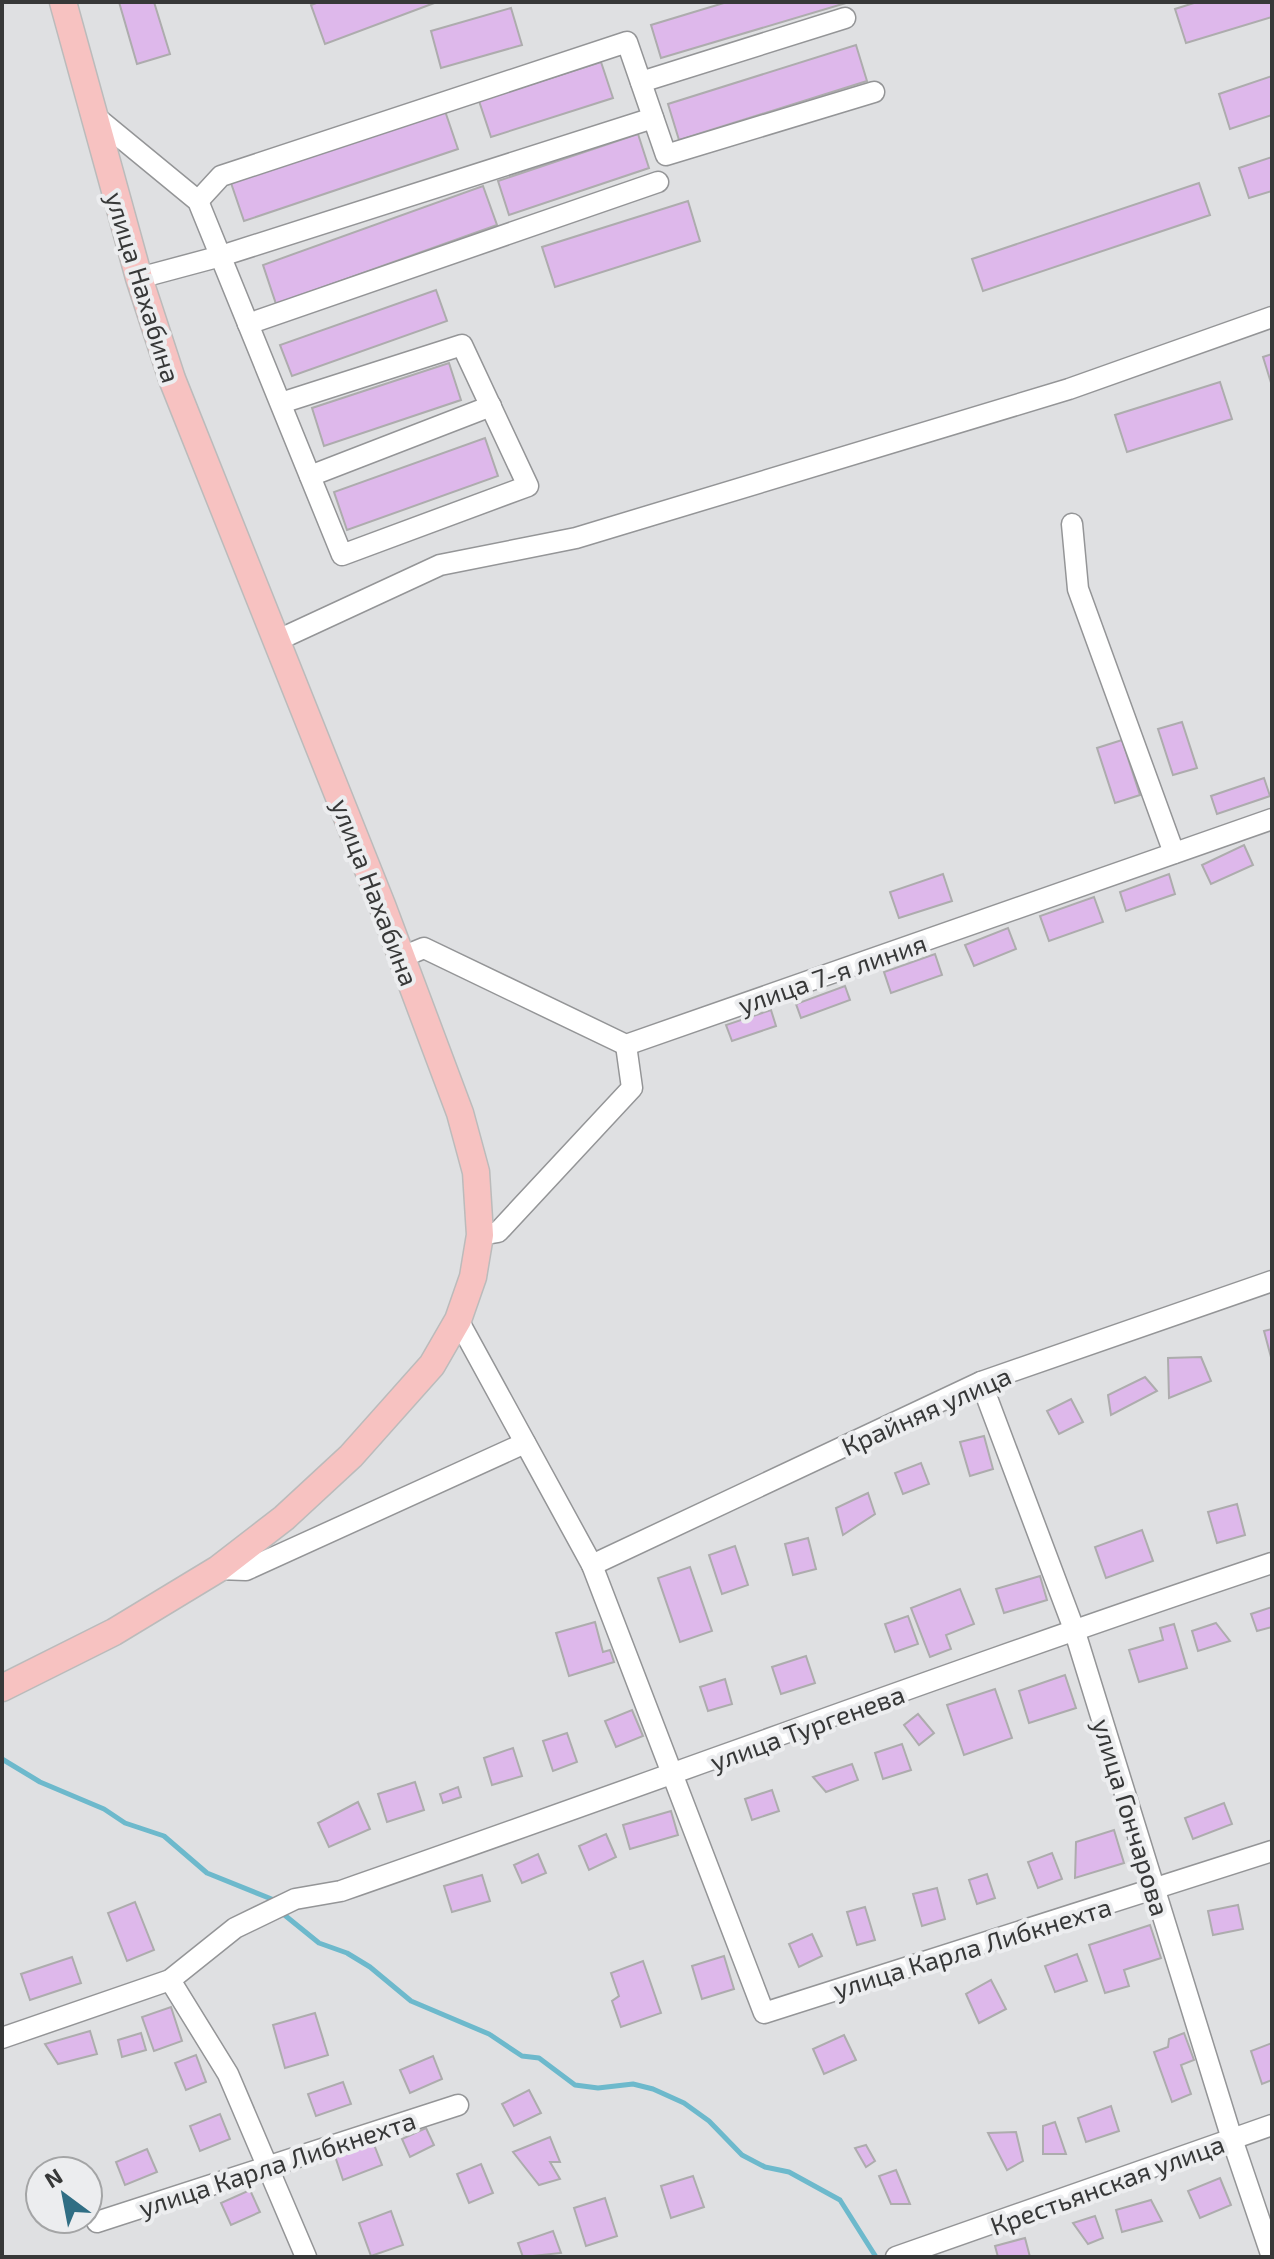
<svg xmlns="http://www.w3.org/2000/svg" width="1274" height="2259" viewBox="0 0 1274 2259" font-family="'Exo 2',sans-serif">
<rect width="100%" height="100%" fill="#dfe0e2"/>
<g fill="none" stroke-linecap="round" stroke-linejoin="round">
<g stroke="#6db9cc" stroke-width="5">
<path d="M 2,1759 L 40,1782 L 104,1809 L 125,1823 L 164,1836 L 207,1873 L 274,1900"/>
<path d="M 282,1913 L 319,1943 L 347,1953 L 370,1967 L 411,2001 L 489,2034 L 522,2056 L 539,2058 L 575,2085 L 598,2088 L 633,2084 L 653,2089 L 684,2103 L 709,2121 L 742,2155 L 765,2167 L 789,2172 L 840,2200 L 876,2257"/>
</g>
</g>
<g fill="#deb8eb" stroke="#adacad" stroke-width="2">
<path d="M 119,2 L 154,2 L 170,54 L 137,64 Z"/>
<path d="M 319,2 L 437,2 L 325,44 L 311,5 Z"/>
<path d="M 727,2 L 845,2 L 846,3 L 661,58 L 651,25 Z"/>
<path d="M 1197,2 L 1272,2 L 1272,17 L 1186,43 L 1175,9 Z"/>
<path d="M 511,8 L 522,45 L 441,68 L 431,31 Z"/>
<path d="M 856,45 L 867,81 L 679,140 L 668,104 Z"/>
<path d="M 601,62 L 613,98 L 491,137 L 479,101 Z"/>
<path d="M 1272,76 L 1272,115 L 1230,129 L 1219,94 Z"/>
<path d="M 445,111 L 458,149 L 244,221 L 231,183 Z"/>
<path d="M 638,134 L 649,168 L 509,215 L 498,181 Z"/>
<path d="M 1272,157 L 1272,191 L 1249,198 L 1239,168 Z"/>
<path d="M 1199,183 L 1210,215 L 983,291 L 972,259 Z"/>
<path d="M 483,186 L 497,225 L 276,304 L 263,265 Z"/>
<path d="M 688,201 L 700,241 L 555,287 L 542,247 Z"/>
<path d="M 436,290 L 447,321 L 292,376 L 280,345 Z"/>
<path d="M 1272,354 L 1272,386 L 1263,357 Z"/>
<path d="M 449,363 L 461,400 L 324,446 L 312,408 Z"/>
<path d="M 1220,382 L 1232,419 L 1127,452 L 1115,415 Z"/>
<path d="M 485,438 L 498,476 L 347,530 L 334,492 Z"/>
<path d="M 1182,722 L 1197,768 L 1173,775 L 1158,729 Z"/>
<path d="M 1122,740 L 1140,795 L 1115,803 L 1097,748 Z"/>
<path d="M 1264,778 L 1270,796 L 1217,814 L 1211,796 Z"/>
<path d="M 1244,845 L 1253,865 L 1211,884 L 1202,865 Z"/>
<path d="M 943,874 L 952,901 L 899,918 L 890,892 Z"/>
<path d="M 1169,874 L 1175,894 L 1126,911 L 1120,892 Z"/>
<path d="M 1094,897 L 1103,922 L 1049,941 L 1040,916 Z"/>
<path d="M 1008,928 L 1016,949 L 974,966 L 965,945 Z"/>
<path d="M 935,954 L 942,975 L 891,993 L 884,972 Z"/>
<path d="M 845,986 L 850,1000 L 801,1018 L 796,1004 Z"/>
<path d="M 771,1010 L 776,1026 L 732,1041 L 726,1025 Z"/>
<path d="M 1272,1329 L 1272,1361 L 1264,1331 Z"/>
<path d="M 1201,1357 L 1211,1381 L 1169,1398 L 1168,1358 Z"/>
<path d="M 1145,1377 L 1157,1391 L 1111,1415 L 1108,1395 Z"/>
<path d="M 1071,1399 L 1083,1422 L 1059,1434 L 1047,1411 Z"/>
<path d="M 984,1436 L 993,1469 L 970,1476 L 960,1442 Z"/>
<path d="M 921,1463 L 929,1484 L 903,1494 L 895,1473 Z"/>
<path d="M 868,1493 L 875,1514 L 843,1535 L 836,1508 Z"/>
<path d="M 1237,1504 L 1245,1535 L 1217,1543 L 1208,1512 Z"/>
<path d="M 1142,1530 L 1153,1561 L 1106,1578 L 1095,1547 Z"/>
<path d="M 808,1538 L 816,1569 L 793,1575 L 785,1544 Z"/>
<path d="M 735,1546 L 748,1585 L 722,1594 L 709,1555 Z"/>
<path d="M 690,1567 L 712,1631 L 680,1642 L 658,1578 Z"/>
<path d="M 1040,1576 L 1047,1600 L 1004,1613 L 996,1589 Z"/>
<path d="M 960,1589 L 974,1624 L 946,1635 L 951,1649 L 930,1657 L 911,1608 Z"/>
<path d="M 1272,1607 L 1272,1627 L 1257,1631 L 1251,1614 Z"/>
<path d="M 908,1616 L 918,1644 L 895,1652 L 885,1624 Z"/>
<path d="M 595,1622 L 603,1652 L 610,1650 L 614,1662 L 569,1676 L 556,1633 Z"/>
<path d="M 1216,1623 L 1230,1641 L 1198,1651 L 1192,1631 Z"/>
<path d="M 1174,1624 L 1187,1668 L 1139,1682 L 1129,1650 L 1163,1640 L 1160,1628 Z"/>
<path d="M 806,1656 L 815,1683 L 781,1694 L 772,1667 Z"/>
<path d="M 1065,1675 L 1076,1708 L 1029,1723 L 1019,1691 Z"/>
<path d="M 725,1679 L 732,1704 L 708,1711 L 700,1687 Z"/>
<path d="M 995,1689 L 1012,1738 L 964,1755 L 947,1705 Z"/>
<path d="M 632,1710 L 643,1736 L 616,1747 L 605,1721 Z"/>
<path d="M 918,1714 L 934,1733 L 919,1745 L 904,1725 Z"/>
<path d="M 567,1733 L 577,1762 L 553,1771 L 543,1741 Z"/>
<path d="M 902,1744 L 911,1770 L 883,1779 L 875,1753 Z"/>
<path d="M 513,1748 L 522,1776 L 492,1785 L 484,1758 Z"/>
<path d="M 852,1764 L 858,1780 L 826,1792 L 813,1777 Z"/>
<path d="M 415,1782 L 424,1810 L 387,1822 L 378,1794 Z"/>
<path d="M 458,1787 L 461,1797 L 443,1803 L 440,1794 Z"/>
<path d="M 772,1790 L 779,1811 L 752,1820 L 745,1799 Z"/>
<path d="M 358,1802 L 370,1829 L 329,1847 L 318,1823 Z"/>
<path d="M 1224,1803 L 1232,1824 L 1193,1839 L 1185,1818 Z"/>
<path d="M 671,1811 L 678,1835 L 630,1849 L 623,1825 Z"/>
<path d="M 1114,1830 L 1124,1863 L 1075,1878 L 1076,1842 Z"/>
<path d="M 606,1834 L 616,1857 L 589,1870 L 579,1846 Z"/>
<path d="M 1052,1853 L 1062,1879 L 1038,1888 L 1028,1862 Z"/>
<path d="M 538,1854 L 546,1873 L 522,1883 L 514,1865 Z"/>
<path d="M 987,1874 L 995,1898 L 977,1904 L 969,1880 Z"/>
<path d="M 482,1875 L 490,1901 L 452,1912 L 444,1886 Z"/>
<path d="M 937,1888 L 945,1919 L 922,1926 L 913,1894 Z"/>
<path d="M 135,1902 L 154,1950 L 127,1961 L 108,1913 Z"/>
<path d="M 1238,1905 L 1243,1929 L 1213,1935 L 1208,1911 Z"/>
<path d="M 865,1907 L 875,1940 L 857,1945 L 847,1912 Z"/>
<path d="M 1150,1925 L 1161,1958 L 1124,1970 L 1129,1986 L 1105,1993 L 1089,1945 Z"/>
<path d="M 812,1934 L 822,1956 L 799,1967 L 789,1944 Z"/>
<path d="M 1077,1954 L 1087,1981 L 1055,1992 L 1045,1966 Z"/>
<path d="M 724,1956 L 734,1989 L 702,1999 L 692,1966 Z"/>
<path d="M 72,1957 L 81,1983 L 30,2000 L 21,1974 Z"/>
<path d="M 643,1961 L 661,2013 L 621,2027 L 612,2001 L 619,1996 L 611,1973 Z"/>
<path d="M 991,1980 L 1006,2009 L 979,2023 L 966,1994 Z"/>
<path d="M 171,2007 L 182,2041 L 154,2051 L 142,2017 Z"/>
<path d="M 315,2013 L 328,2055 L 285,2068 L 273,2025 Z"/>
<path d="M 90,2031 L 97,2054 L 58,2064 L 45,2044 Z"/>
<path d="M 141,2033 L 146,2050 L 122,2057 L 118,2040 Z"/>
<path d="M 1184,2033 L 1194,2060 L 1181,2065 L 1191,2094 L 1172,2102 L 1154,2052 L 1168,2047 L 1169,2039 Z"/>
<path d="M 844,2035 L 856,2060 L 824,2074 L 813,2049 Z"/>
<path d="M 1272,2043 L 1272,2080 L 1262,2084 L 1251,2051 Z"/>
<path d="M 196,2055 L 206,2082 L 186,2090 L 175,2063 Z"/>
<path d="M 433,2056 L 442,2079 L 410,2093 L 400,2070 Z"/>
<path d="M 343,2082 L 351,2104 L 316,2116 L 308,2094 Z"/>
<path d="M 529,2090 L 541,2113 L 514,2126 L 502,2104 Z"/>
<path d="M 1111,2106 L 1119,2131 L 1086,2142 L 1078,2118 Z"/>
<path d="M 220,2114 L 230,2139 L 200,2151 L 190,2126 Z"/>
<path d="M 1055,2122 L 1066,2154 L 1043,2154 L 1043,2126 Z"/>
<path d="M 426,2128 L 434,2145 L 410,2157 L 402,2139 Z"/>
<path d="M 1016,2132 L 1023,2161 L 1007,2170 L 988,2133 Z"/>
<path d="M 550,2137 L 560,2162 L 550,2162 L 560,2179 L 539,2185 L 513,2152 Z"/>
<path d="M 373,2142 L 382,2165 L 343,2180 L 335,2156 Z"/>
<path d="M 866,2145 L 875,2161 L 866,2167 L 855,2148 Z"/>
<path d="M 147,2149 L 157,2172 L 125,2185 L 116,2162 Z"/>
<path d="M 481,2164 L 493,2193 L 469,2203 L 457,2174 Z"/>
<path d="M 896,2170 L 910,2204 L 891,2204 L 879,2176 Z"/>
<path d="M 693,2176 L 704,2207 L 671,2218 L 661,2186 Z"/>
<path d="M 1220,2178 L 1231,2205 L 1200,2218 L 1188,2191 Z"/>
<path d="M 250,2190 L 260,2212 L 231,2225 L 221,2203 Z"/>
<path d="M 605,2198 L 617,2236 L 586,2246 L 574,2208 Z"/>
<path d="M 1151,2200 L 1162,2221 L 1122,2232 L 1116,2210 Z"/>
<path d="M 391,2211 L 403,2245 L 371,2256 L 359,2223 Z"/>
<path d="M 1095,2216 L 1103,2238 L 1088,2244 L 1073,2223 Z"/>
<path d="M 553,2231 L 561,2253 L 523,2257 L 518,2243 Z"/>
<path d="M 1025,2238 L 1030,2257 L 998,2257 L 995,2246 Z"/>
</g>
<g fill="none" stroke-linecap="round" stroke-linejoin="round">
<g stroke="#949597" stroke-width="23">
<g id="minor">
<path d="M 641,82 L 845,18"/>
<path d="M 91,113 L 198,201 L 342,555 L 528,486 L 462,345 L 281,403"/>
<path d="M 198,201 L 221,176 L 627,42 L 666,155 L 874,92"/>
<path d="M 139,278 L 221,256 L 653,118"/>
<path d="M 248,324 L 658,182"/>
<path d="M 310,476 L 491,406"/>
<path d="M 1072,524 L 1078,589 L 1174,853"/>
<path d="M 278,640 L 440,565 L 576,538 L 1069,389 L 1272,317"/>
<path d="M 402,957 L 424,948 L 626,1045 L 1272,819"/>
<path d="M 480,1235 L 498,1232 L 632,1088 L 626,1045"/>
<path d="M 458,1320 L 592,1565 L 764,2013 L 1272,1851"/>
<path d="M 981,1382 L 1074,1629 L 1232,2139 L 1272,2257"/>
<path d="M 592,1565 L 981,1382 L 1272,1281"/>
<path d="M 218,1569 L 246,1570 L 525,1443"/>
<path d="M 170,1980 L 228,2074 L 306,2257"/>
<path d="M 2,2038 L 170,1980 L 235,1928 L 295,1899 L 341,1891 C 652,1783 960,1667 1272,1563"/>
<path d="M 97,2222 L 458,2105"/>
<path d="M 896,2257 L 1272,2125"/>
</g>
</g>
<g stroke="#bbb" stroke-width="29">
<path id="major" d="M 2,1688 L 114,1632 L 218,1569 L 284,1518 L 351,1456 L 432,1365 L 458,1320 L 473,1277 L 480,1235 L 476,1172 L 460,1113 L 382,905 L 172,379 L 139,278 L 63,2"/>
</g>
<use href="#minor" stroke="#fff" stroke-width="20"/>
<use href="#major" stroke="#f7c2c1" stroke-width="26"/>
</g>
<g text-anchor="middle" dominant-baseline="central" stroke-width="8" stroke-linejoin="round" paint-order="stroke">
<g font-size="26" fill="#373838" stroke="#ecedef">
<text transform="translate(144 287) rotate(73)">улица Нахабина</text>
<text transform="translate(376 892) rotate(69)">улица Нахабина</text>
<text transform="translate(832 973) rotate(-19)">улица 7-я линия</text>
<text transform="translate(926 1410) rotate(-24)">Крайняя улица</text>
<text transform="translate(807 1727) rotate(-20)">улица Тургенева</text>
<text transform="translate(1132 1817) rotate(73)">улица Гончарова</text>
<text transform="translate(972 1947) rotate(-17)">улица Карла Либкнехта</text>
<text transform="translate(277 2163) rotate(-18)">улица Карла Либкнехта</text>
<text transform="translate(1107 2184) rotate(-20)">Крестьянская улица</text>
</g>
</g>
<rect width="1274" height="2259" fill="none" stroke="#373838" stroke-width="8"/>
<g transform="translate(64 2195) rotate(328)"><circle r="38" fill="#ecedef" stroke="#a4a5a6" stroke-width="2"/>
<path d="M0-6L14 30L0 20L-14 30Z" fill="#306e84"/>
<text y="-12" font-size="22" font-weight="bold" text-anchor="middle" fill="#373838">N</text>
</g>
</svg>
